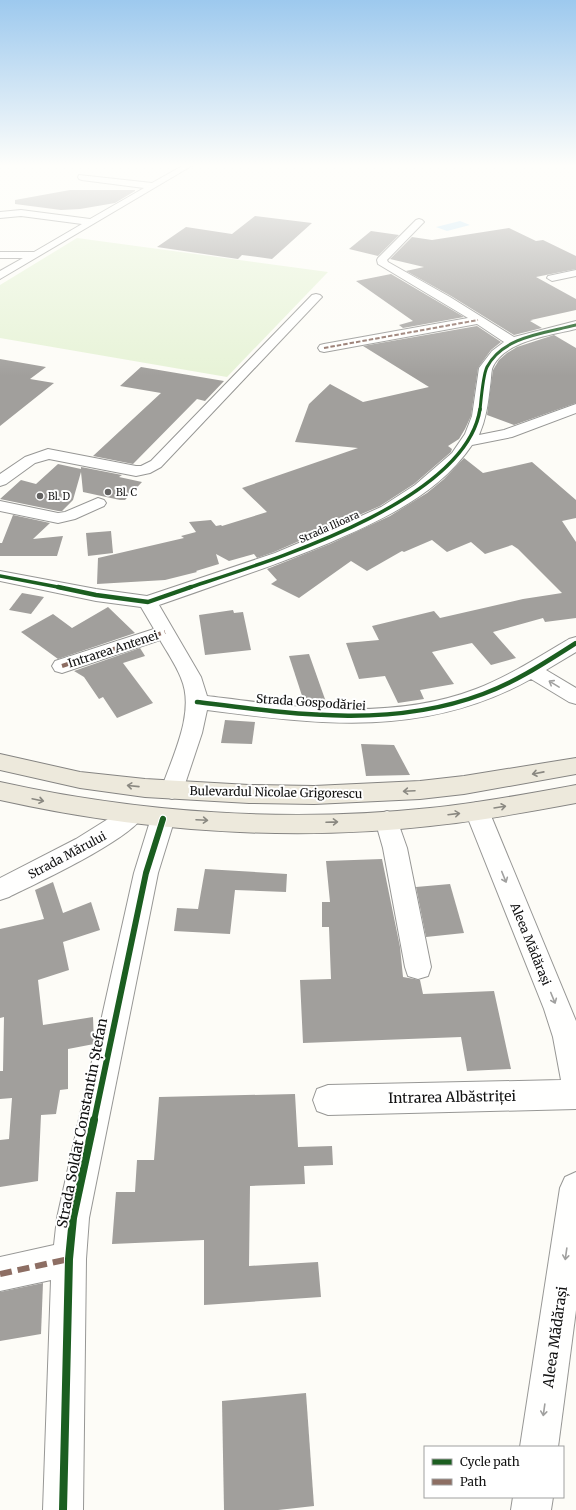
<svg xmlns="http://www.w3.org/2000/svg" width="576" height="1510" viewBox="0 0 576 1510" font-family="Merriweather,serif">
<rect width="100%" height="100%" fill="#fdfcf7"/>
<path fill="#e7f3d7" d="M 77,238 L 328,272 L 227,377 L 0,338 L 0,285 Z"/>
<path fill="#cde8f7" d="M 460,221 L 470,225 L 447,231 L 436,227 Z"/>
<g fill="#a19f9c">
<path d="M 70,190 L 135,190 L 135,191 L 115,203 L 80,209 L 61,210 L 15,204 L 15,200 Z"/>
<path d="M 255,216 L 312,223 L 272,259 L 242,255 L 238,259 L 157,247 L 186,227 L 232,234 Z"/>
<path d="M 509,228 L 536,241 L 543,240 L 576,256 L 576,269 L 536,277 L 576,299 L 576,310 L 531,320 L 533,320 L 530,321 L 542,328 L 514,335 L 451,296 L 406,271 L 424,267 L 390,259 L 412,237 L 432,240 Z"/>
<path d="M 371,231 L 399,235 L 378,256 L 349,249 Z"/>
<path d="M 391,274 L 464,317 L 403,328 L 399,325 L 413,321 L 356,281 Z"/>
<path d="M 477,326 L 501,342 L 491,350 L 478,368 L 471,416 L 465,429 L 459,439 L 448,446 L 452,449 L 451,452 L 414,484 L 380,506 L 274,552 L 257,558 L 254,554 L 229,561 L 216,554 L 219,564 L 196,571 L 197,572 L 165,580 L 97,584 L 98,558 L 184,538 L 181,536 L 196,532 L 189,522 L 211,520 L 216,526 L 221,525 L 222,526 L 267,512 L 242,488 L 358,448 L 295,442 L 309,404 L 330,384 L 363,402 L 429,387 L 363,346 Z"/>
<path d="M 554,335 L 576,348 L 576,403 L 514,425 L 487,415 L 493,370 L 499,360 L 507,353 L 517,347 Z"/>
<path d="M 0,359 L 46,367 L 30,379 L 54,383 L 0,426 Z"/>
<path d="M 141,367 L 224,381 L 205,401 L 197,399 L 133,464 L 93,456 L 161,393 L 120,386 Z"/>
<path d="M 464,458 L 483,473 L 532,462 L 576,500 L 576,518 L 562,521 L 576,542 L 576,618 L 545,622 L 543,618 L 493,632 L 516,658 L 491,665 L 472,643 L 432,652 L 454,684 L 420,690 L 424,699 L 398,703 L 385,676 L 359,679 L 346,643 L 379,640 L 372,626 L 434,611 L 440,618 L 523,599 L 562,593 L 518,549 L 512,545 L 485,554 L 471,542 L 447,552 L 432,540 L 404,552 L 402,551 L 367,571 L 351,561 L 299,598 L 271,584 L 277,580 L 267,569 L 330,544 L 390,516 L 427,493 L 444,479 Z"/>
<path d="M 58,464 L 81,469 L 81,467 L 122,475 L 119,477 L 142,482 L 125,500 L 120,500 L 83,492 L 81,472 L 73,500 L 62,511 L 58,511 L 0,499 L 21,480 L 36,484 Z"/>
<path d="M 13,515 L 50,523 L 33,539 L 63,536 L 57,556 L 0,556 L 0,543 L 2,543 Z"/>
<path d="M 111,531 L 113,553 L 88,556 L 86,533 Z"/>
<path d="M 22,593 L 44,597 L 31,614 L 9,610 Z"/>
<path d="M 108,607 L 135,633 L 58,659 L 21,632 L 53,614 L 72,628 Z"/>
<path d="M 233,610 L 234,613 L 243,612 L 251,650 L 205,655 L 199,615 Z"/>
<path d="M 140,648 L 145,656 L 123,663 L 153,703 L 117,718 L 103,697 L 99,699 L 84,677 L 74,671 Z"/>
<path d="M 309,654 L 326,702 L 305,705 L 289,656 Z"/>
<path d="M 225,720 L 255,722 L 252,744 L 221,743 Z"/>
<path d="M 361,744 L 394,745 L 410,775 L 366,776 Z"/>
<path d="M 382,859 L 400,947 L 403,977 L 420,980 L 423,994 L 494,991 L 511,1069 L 467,1071 L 461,1037 L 303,1043 L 300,980 L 331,979 L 329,927 L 322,927 L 322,902 L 330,902 L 326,861 Z"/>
<path d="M 205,869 L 287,874 L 286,892 L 235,890 L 230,934 L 174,931 L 177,908 L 198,909 Z"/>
<path d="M 53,882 L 63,913 L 91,902 L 100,930 L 63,942 L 69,970 L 38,980 L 43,1025 L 93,1017 L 94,1044 L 68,1049 L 68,1089 L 60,1090 L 56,1114 L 41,1115 L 38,1181 L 0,1187 L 0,1140 L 9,1139 L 12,1098 L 0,1099 L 0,1071 L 3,1071 L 4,1017 L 0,1018 L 0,929 L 44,919 L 35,890 Z"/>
<path d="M 450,884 L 464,933 L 426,937 L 416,887 Z"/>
<path d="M 295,1094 L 298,1147 L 332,1146 L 333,1165 L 304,1166 L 305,1184 L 250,1186 L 249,1266 L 318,1262 L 321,1297 L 204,1305 L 204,1240 L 112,1244 L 116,1192 L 135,1192 L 137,1160 L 154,1160 L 159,1097 Z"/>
<path d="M 43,1283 L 41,1334 L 0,1341 L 0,1292 Z"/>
<path d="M 306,1393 L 314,1506 L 278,1510 L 224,1510 L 222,1401 Z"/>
</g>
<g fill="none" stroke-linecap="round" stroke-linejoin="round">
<g stroke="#979795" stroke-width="2">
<g id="minor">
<path d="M 184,165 L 193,165 L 0,279 L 0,271 L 23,258 L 0,258 L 0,252 L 34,252 L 82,224 L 21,216 L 0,218 L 0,212 L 21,210 L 90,219 L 144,188 L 82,180 L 79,179 L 78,177 L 79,175 L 152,183 Z"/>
<path d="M 419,219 L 422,220 L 424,222 L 422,224 L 387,260 L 388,262 L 450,297 L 514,337 L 576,321 L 576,329 C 552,335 502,341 492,369 C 491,374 491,381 490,387 C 488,404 486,419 479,435 L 504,430 L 576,404 L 576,413 L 512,437 L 472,445 C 439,494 382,520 329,543 C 274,566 216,585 159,605 L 201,677 L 207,696 C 295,707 390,722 476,689 C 509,676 539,657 569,639 L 576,637 L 576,652 L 546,670 L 576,688 L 576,704 L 569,702 L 531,679 C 425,738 322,725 207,710 L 202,733 L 183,790 L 180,796 L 172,799 L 164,796 L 161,790 C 172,757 196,712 181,678 C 176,665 167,652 160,640 L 62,673 L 55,671 L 52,666 L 55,661 L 154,629 L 141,607 L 96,601 L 0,581 L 0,571 L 96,589 L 147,596 L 275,553 L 339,526 L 381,507 L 415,485 L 452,453 L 465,434 L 472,416 L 479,368 L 492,351 L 504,342 L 477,324 L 324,352 L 320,351 L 318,348 L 320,345 L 324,344 L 468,318 L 378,264 L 377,260 L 378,258 L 416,220 Z"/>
<path d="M 576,270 L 576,276 L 552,281 L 547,278 L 548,276 Z"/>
<path d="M 316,294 L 320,295 L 322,297 L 320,299 L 161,467 L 150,473 L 136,476 L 49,459 L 35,463 L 6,484 L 0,486 L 0,474 L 25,457 L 48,449 L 136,466 L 141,466 L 151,461 L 312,295 Z"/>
<path d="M 98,498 L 104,500 L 106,503 L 104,506 L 75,519 L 58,523 L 0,511 L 0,501 L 58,513 L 65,512 Z"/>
<path d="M 477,802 L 485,805 L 489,811 L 576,1021 L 576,1109 L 328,1115 L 317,1111 L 313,1100 L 317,1089 L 328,1085 L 561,1080 L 553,1037 L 544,1009 L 465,811 L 469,805 Z"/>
<path d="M 132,806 L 140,809 L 144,815 C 130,840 37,883 9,897 L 0,900 L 0,878 L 76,839 L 124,809 Z"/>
<path d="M 163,809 L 171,812 L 175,818 L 158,873 L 89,1218 L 86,1259 L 83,1510 L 43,1510 L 51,1280 L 0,1291 L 0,1257 L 54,1245 L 57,1218 L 134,873 L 151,818 L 155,812 Z"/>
<path d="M 387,811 L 395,814 L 407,848 L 431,967 L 428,976 L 418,979 L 408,976 L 405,967 L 383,848 L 375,820 L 379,814 Z"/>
<path d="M 576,1172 L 576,1310 L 558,1447 L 520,1447 L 560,1188 L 565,1177 Z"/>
<path d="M 513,1497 L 553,1497 L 551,1510 L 511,1510 Z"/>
</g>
</g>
<g stroke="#858482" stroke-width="2">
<g id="major">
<path d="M 0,754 L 80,772 L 145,779 L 249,785 L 314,786 L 420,781 L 464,776 L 576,758 L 576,774 L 464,794 L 420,799 L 314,804 L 249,803 L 145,797 L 80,788 L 0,770 Z"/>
<path d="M 0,782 C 139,813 288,823 430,808 C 479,803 527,794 576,785 L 576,803 C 528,812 479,821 430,826 C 289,842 138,831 0,800 Z"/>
</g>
</g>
<use href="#minor" fill="#fffffe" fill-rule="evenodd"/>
<use href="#major" fill="#ede9dc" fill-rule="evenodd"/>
<path stroke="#8d6e63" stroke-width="2" stroke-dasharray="4.5 2" stroke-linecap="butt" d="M 324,348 L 478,320"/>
<path stroke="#8d6e63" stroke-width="4" stroke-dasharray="8 4" stroke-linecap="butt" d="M 62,666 L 165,632"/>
<path stroke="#8d6e63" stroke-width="6" stroke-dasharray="12 6" stroke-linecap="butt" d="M 0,1274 L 69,1259"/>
<g stroke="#fff" stroke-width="4.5">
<path id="cycleway-far4" d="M 480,410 C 481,400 483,375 487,367 C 503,336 546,333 576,325"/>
</g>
<g stroke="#fff" stroke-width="5.5">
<g id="cycleway-far3">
<path d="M 0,576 L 63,588"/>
<path d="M 188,588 C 266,562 466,503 480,409"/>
</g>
</g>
<g stroke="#fff" stroke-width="7">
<g id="cycleway-far2">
<path d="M 58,587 L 96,595 L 148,602 L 191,587"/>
<path d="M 197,702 C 292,714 390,729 483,694 C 516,682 546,662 576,643"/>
<path d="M 162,820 L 163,818"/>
</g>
</g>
<g stroke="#fff" stroke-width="8">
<path id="cycleway-far1" d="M 94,1121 L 146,873 L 163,819"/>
</g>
<g stroke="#fff" stroke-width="10">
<path id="cycleway" d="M 63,1510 L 69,1259 L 73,1218 L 94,1120"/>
</g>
<use href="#cycleway-far4" stroke="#1b5e20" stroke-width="3"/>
<use href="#cycleway-far3" stroke="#1b5e20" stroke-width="3.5"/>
<use href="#cycleway-far2" stroke="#1b5e20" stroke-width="4.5"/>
<use href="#cycleway-far1" stroke="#1b5e20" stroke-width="6"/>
<use href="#cycleway" stroke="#1b5e20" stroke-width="8"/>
</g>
<defs><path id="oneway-shaft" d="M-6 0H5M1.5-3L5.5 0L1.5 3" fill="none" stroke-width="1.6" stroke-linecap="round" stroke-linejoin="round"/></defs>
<g stroke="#a0a09f">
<use href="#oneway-shaft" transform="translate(554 684) rotate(-149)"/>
<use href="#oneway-shaft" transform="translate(504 877) rotate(68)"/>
<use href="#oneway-shaft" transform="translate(553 998) rotate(68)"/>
<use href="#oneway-shaft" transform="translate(566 1254) rotate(98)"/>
<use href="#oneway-shaft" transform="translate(544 1410) rotate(98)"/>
</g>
<g stroke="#8a8881">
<use href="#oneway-shaft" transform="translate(538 773) rotate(169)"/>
<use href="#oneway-shaft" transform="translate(133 786) rotate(-174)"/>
<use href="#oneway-shaft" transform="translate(409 791) rotate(177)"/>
<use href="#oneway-shaft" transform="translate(38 800) rotate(12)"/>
<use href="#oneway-shaft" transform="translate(500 807) rotate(-9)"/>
<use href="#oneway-shaft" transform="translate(454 814) rotate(-7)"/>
<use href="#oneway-shaft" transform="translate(202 820) rotate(3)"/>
<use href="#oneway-shaft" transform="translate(332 822) rotate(-2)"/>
</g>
<linearGradient id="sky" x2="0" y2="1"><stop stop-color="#9dc9ee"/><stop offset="0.44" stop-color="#fefefb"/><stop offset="1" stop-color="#fefefb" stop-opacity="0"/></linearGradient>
<rect width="576" height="376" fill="url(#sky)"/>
<g fill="#646362" stroke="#fff" stroke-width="1.5">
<circle cx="108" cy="492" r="4"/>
<circle cx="40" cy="496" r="4"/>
</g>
<g text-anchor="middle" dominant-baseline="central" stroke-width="4" stroke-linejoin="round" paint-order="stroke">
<g font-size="10" fill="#111" stroke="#fff" text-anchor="start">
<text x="116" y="492">Bl. C</text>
<text x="48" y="496">Bl. D</text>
</g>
<g font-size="10" fill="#111" stroke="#fff">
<text transform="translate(329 527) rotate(-24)">Strada Ilioara</text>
</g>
<g font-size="12" fill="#111" stroke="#fff">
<text transform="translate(113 649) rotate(-18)">Intrarea Antenei</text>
<text transform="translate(311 702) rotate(4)">Strada Gospodăriei</text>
<text transform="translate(276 792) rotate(1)">Bulevardul Nicolae Grigorescu</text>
<text transform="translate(67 855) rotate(-28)">Strada Mărului</text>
<text transform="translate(531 944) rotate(68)">Aleea Mădărași</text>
</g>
<g font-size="14" fill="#111" stroke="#fff">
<text transform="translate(452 1097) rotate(-1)">Intrarea Albăstriței</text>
<text transform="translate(82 1123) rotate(-79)">Strada Soldat Constantin Ștefan</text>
<text transform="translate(555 1337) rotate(-82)">Aleea Mădărași</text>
</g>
</g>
<rect x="424" y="1446" width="140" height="52" fill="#ffffff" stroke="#a0a0a0"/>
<rect x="432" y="1459" width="20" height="6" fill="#1b5e20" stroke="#a0a0a0"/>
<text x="460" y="1466" font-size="12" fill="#111111">Cycle path</text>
<rect x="432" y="1479" width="20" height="6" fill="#8d6e63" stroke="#a0a0a0"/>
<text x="460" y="1486" font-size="12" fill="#111111">Path</text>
</svg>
